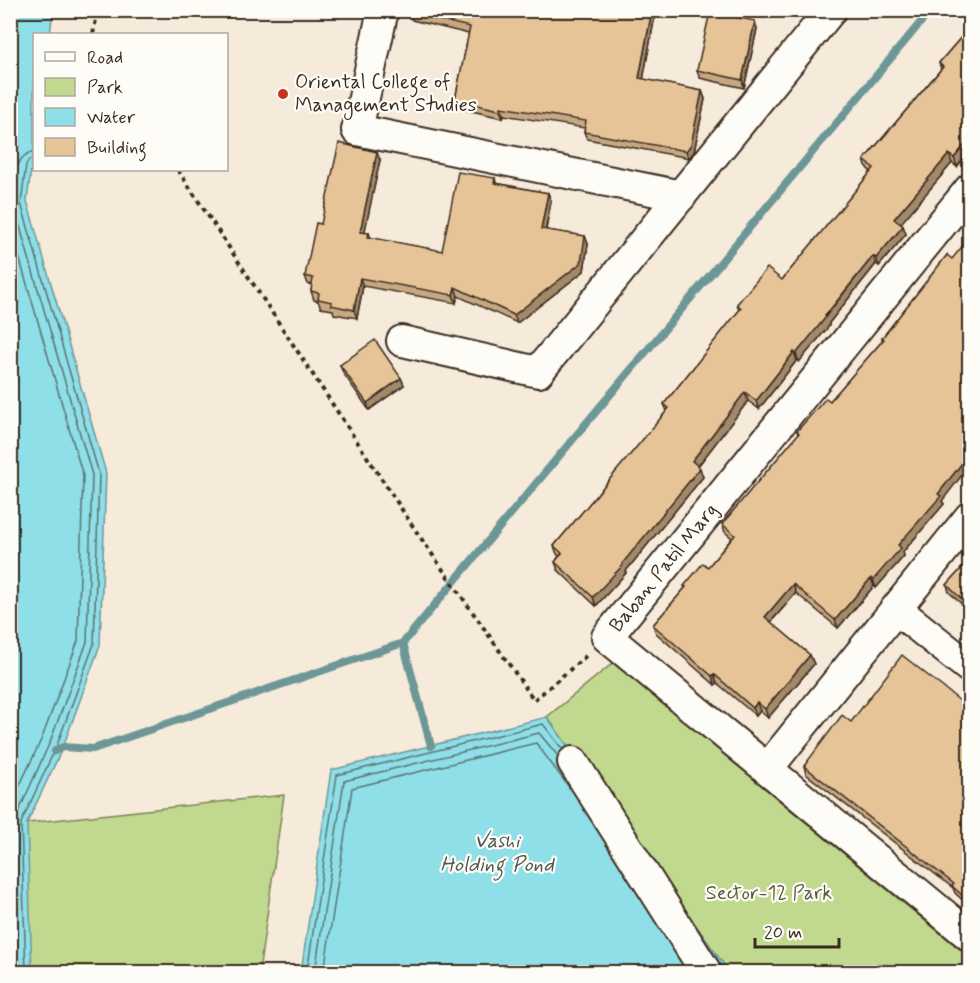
<svg xmlns="http://www.w3.org/2000/svg" width="980" height="983" viewBox="0 0 980 983" font-family="Mynerve,sans-serif">
<rect width="100%" height="100%" fill="#f6ebda"/>
<filter id="ink" filterUnits="userSpaceOnUse"><feTurbulence type="fractalNoise" baseFrequency=".0167" numOctaves="2"/><feDisplacementMap in="SourceGraphic" scale="12" xChannelSelector="R" yChannelSelector="G"/><feConvolveMatrix kernelMatrix="1 2 1 2 8 2 1 2 1" color-interpolation-filters="sRGB"/></filter>
<g filter="url(#ink)">
<g fill="#c1d98f" stroke="#7e8256" stroke-width="1.5">
<path d="M 613,663 L 969,957 L 969,972 L 729,972 L 547,717 Z"/>
<path d="M 284,795 L 259,972 L 11,972 L 11,823 L 27,823 Z"/>
</g>
<g fill="#8edfe8" stroke="#6d9797" stroke-width="1.5">
<path d="M 10,11 L 53,11 L 50,34 L 34,34 L 34,146 L 27,201 L 106,473 L 100,645 L 63,747 L 27,823 L 32,972 L 10,972 Z"/>
<path d="M 547,717 L 729,972 L 301,972 L 331,770 Z"/>
</g>
<g fill="none" stroke-linecap="round" stroke-linejoin="round">
<g stroke="#5c726f" stroke-width="1.5">
<path d="M 10,226 L 83,476 L 78,641 L 42,738 L 10,806"/>
<path d="M 18,972 L 14,822 L 50,742 L 87,642 L 92,475 L 13,203 C 14,186 13,154 34,152"/>
<path d="M 26,972 L 21,823 L 57,745 L 94,644 L 99,474 L 21,203 L 26,165 L 29,160 L 34,160"/>
<path d="M 307,972 L 337,775 L 543,724 L 563,750"/>
<path d="M 315,972 L 344,781 L 539,733 L 558,756"/>
<path d="M 324,972 L 352,788 L 536,743 L 571,790"/>
</g>
<g stroke="#6d9797" stroke-width="8">
<path d="M 403,643 L 431,746"/>
<path d="M 55,751 L 63,747 L 93,749 L 403,643 L 931,10"/>
</g>
<g stroke="#3b2a1e" stroke-width="34">
<g id="minor">
<path d="M 383,10 L 357,130 L 681,196"/>
<path d="M 970,189 L 607,637 L 970,936"/>
<path d="M 402,341 L 538,372 L 831,10"/>
<path d="M 896,609 L 970,668"/>
<path d="M 573,762 L 706,972"/>
<path d="M 767,769 L 970,517"/>
</g>
</g>
<g stroke="#3b2a1e" stroke-width="4" stroke-dasharray="4.5 4.5" stroke-linecap="butt">
<path d="M 93,34 L 98,10"/>
<path d="M 178,170 L 418,534 L 534,700 L 586,656"/>
</g>
<use href="#minor" stroke="#fdfcf7" stroke-width="30"/>
</g>
<g fill="#c6a983" stroke="#3b2a1e" stroke-width="1.5">
<path d="M 656,10 L 643,79 L 702,91 L 705,99 L 694,152 L 689,158 L 587,139 L 584,132 L 585,128 L 504,115 L 503,118 L 458,108 L 455,100 L 469,34 L 412,20 L 409,13 Z"/>
<path d="M 969,28 L 957,167 L 952,163 L 900,224 L 903,226 L 906,234 L 879,266 L 876,264 L 829,323 L 829,326 L 799,362 L 797,360 L 759,409 L 748,401 L 698,466 L 703,477 L 625,572 L 626,573 L 596,606 L 558,570 L 555,562 L 559,556 L 557,554 L 554,546 L 667,411 L 664,404 L 739,311 L 737,304 L 782,280 L 871,172 L 867,168 L 864,160 L 941,69 L 939,63 Z"/>
<path d="M 757,29 L 744,88 L 700,78 L 697,70 Z"/>
<path d="M 380,160 L 364,233 L 369,233 L 371,238 L 442,251 L 495,178 L 496,183 L 548,193 L 551,201 L 546,230 L 585,236 L 588,244 L 584,271 L 517,323 L 458,296 L 456,303 L 363,286 L 357,318 L 334,314 L 333,310 L 321,308 L 318,301 L 314,300 L 311,291 L 312,285 L 308,284 L 305,276 L 321,224 Z"/>
<path d="M 947,255 L 942,501 L 944,504 L 903,552 L 904,556 L 876,588 L 874,586 L 838,628 L 796,593 L 771,622 L 810,655 L 814,664 L 768,718 L 760,711 L 756,716 L 717,683 L 715,685 L 656,633 L 653,625 L 685,588 L 684,586 L 708,567 L 732,538 L 725,532 L 722,524 L 798,435 L 797,431 L 830,401 L 883,340 L 882,338 Z"/>
<path d="M 340,365 L 401,378 L 404,385 L 369,410 L 343,373 Z"/>
<path d="M 969,560 L 969,611 L 949,592 L 947,585 Z"/>
<path d="M 969,708 L 969,906 L 955,893 L 953,888 L 806,774 L 804,766 L 851,722 Z"/>
</g>
<g fill="#a1896a" stroke="#3b2a1e" stroke-width="1.5">
<path d="M 652,10 L 656,10 L 642,86 L 639,78 Z"/>
<path d="M 755,21 L 757,29 L 744,88 L 742,80 Z"/>
<path d="M 702,91 L 705,99 L 694,152 L 689,158 L 686,151 Z"/>
<path d="M 501,107 L 504,115 L 503,118 L 500,110 Z"/>
<path d="M 969,140 L 969,152 L 957,167 L 954,158 Z"/>
<path d="M 377,152 L 380,160 L 363,240 L 360,232 Z"/>
<path d="M 949,154 L 952,163 L 898,227 L 894,219 Z"/>
<path d="M 548,193 L 551,201 L 544,238 L 541,229 Z"/>
<path d="M 903,226 L 906,234 L 879,266 L 876,258 Z"/>
<path d="M 585,236 L 588,244 L 584,271 L 517,323 L 514,315 Z"/>
<path d="M 873,256 L 876,264 L 829,323 L 829,326 L 799,362 L 796,354 Z"/>
<path d="M 360,278 L 363,286 L 357,318 L 354,310 Z"/>
<path d="M 455,287 L 458,296 L 456,303 L 453,295 Z"/>
<path d="M 794,352 L 797,360 L 759,409 L 756,401 Z"/>
<path d="M 401,378 L 404,385 L 369,410 L 367,403 Z"/>
<path d="M 745,392 L 748,401 L 695,470 L 692,461 Z"/>
<path d="M 969,454 L 969,466 L 942,501 L 944,504 L 903,552 L 904,556 L 876,588 L 873,580 L 898,545 Z"/>
<path d="M 700,468 L 703,477 L 625,572 L 626,573 L 596,606 L 593,597 Z"/>
<path d="M 871,578 L 874,586 L 838,628 L 835,620 Z"/>
<path d="M 793,584 L 796,593 L 768,625 L 765,617 Z"/>
<path d="M 810,655 L 814,664 L 768,718 L 765,709 Z"/>
<path d="M 714,674 L 717,683 L 715,685 L 712,676 Z"/>
<path d="M 757,702 L 760,711 L 756,716 L 753,708 Z"/>
</g>
<g fill="#e6c498" stroke="#3b2a1e" stroke-width="1.5">
<path d="M 409,10 L 652,10 L 639,78 L 702,91 L 691,145 L 686,151 L 584,132 L 586,121 L 501,107 L 500,110 L 455,100 L 470,27 L 409,13 Z"/>
<path d="M 710,12 L 755,21 L 742,80 L 697,70 Z"/>
<path d="M 969,28 L 969,140 L 954,158 L 949,154 L 894,219 L 903,226 L 876,258 L 873,256 L 825,316 L 826,317 L 796,354 L 794,352 L 756,401 L 745,392 L 692,461 L 700,468 L 622,564 L 623,565 L 593,597 L 555,562 L 562,553 L 554,546 L 669,408 L 664,404 L 741,308 L 737,304 L 767,268 L 782,280 L 874,168 L 864,160 L 943,67 L 939,63 Z"/>
<path d="M 339,143 L 377,152 L 360,232 L 369,233 L 368,237 L 442,251 L 458,172 L 495,178 L 494,183 L 548,193 L 541,229 L 585,236 L 581,263 L 514,315 L 455,287 L 453,295 L 360,278 L 354,310 L 331,305 L 332,302 L 318,299 L 319,293 L 311,291 L 313,278 L 305,276 L 316,223 L 321,224 Z"/>
<path d="M 969,238 L 969,454 L 938,494 L 941,496 L 898,545 L 901,548 L 873,580 L 871,578 L 835,620 L 793,584 L 765,617 L 810,655 L 765,709 L 757,702 L 753,708 L 714,674 L 712,676 L 653,625 L 686,587 L 684,586 L 703,563 L 708,567 L 735,535 L 722,524 L 799,433 L 797,431 L 826,398 L 830,401 L 884,339 L 882,338 L 947,255 L 952,259 Z"/>
<path d="M 375,340 L 401,378 L 367,403 L 340,365 Z"/>
<path d="M 969,560 L 969,606 L 947,585 Z"/>
<path d="M 902,655 L 969,708 L 969,901 L 952,886 L 954,884 L 804,766 L 842,715 L 851,722 Z"/>
</g>
</g>
<circle fill="#c8321e" stroke="#fdfcf7" stroke-width="2" cx="283" cy="94" r="6"/>
<g text-anchor="middle" dominant-baseline="central" stroke-width="4.5" stroke-linejoin="round" paint-order="stroke">
<g font-size="20" fill="#3b2a1e" stroke="#fdfcf7" text-anchor="start">
<text x="295" y="82">Oriental College of<tspan x="295" dy="23">Management Studies</tspan></text>
</g>
<g font-size="20" fill="#3b2a1e" stroke="#fdfcf7">
<text transform="translate(664 568) rotate(-51)">Baban Patil Marg</text>
</g>
<g font-size="20" fill="#5c563a" stroke="#fdfcf7">
<text x="769" y="893">Sector-12 Park</text>
</g>
<g font-size="21" font-style="italic" fill="#505750" stroke="#fdfcf7">
<text x="497" y="841">Vashi<tspan x="497" dy="24">Holding Pond</tspan></text>
</g>
</g>
<rect width="980" height="983" fill="none" stroke="#fdfcf7" stroke-width="36"/>
<rect x="18" y="18" width="944" height="947" fill="none" stroke="#3b2a1e" stroke-width="2" filter="url(#ink)"/>
<rect x="33" y="33" width="195" height="138" fill="#fdfcf7" stroke="#afa8a0" stroke-width="1.5"/>
<rect x="45" y="52" width="30" height="9" fill="#fdfcf7" stroke="#afa8a0" stroke-width="1.5"/>
<text x="87" y="63" font-size="18" fill="#3b2a1e">Road</text>
<rect x="45" y="78" width="30" height="18" fill="#c1d98f" stroke="#afa8a0" stroke-width="1.5"/>
<text x="87" y="93" font-size="18" fill="#3b2a1e">Park</text>
<rect x="45" y="108" width="30" height="18" fill="#8edfe8" stroke="#afa8a0" stroke-width="1.5"/>
<text x="87" y="123" font-size="18" fill="#3b2a1e">Water</text>
<rect x="45" y="138" width="30" height="18" fill="#e6c498" stroke="#afa8a0" stroke-width="1.5"/>
<text x="87" y="153" font-size="18" fill="#3b2a1e">Building</text>
<path d="M755 938v9h84v-9" fill="none" stroke="#3b2a1e" stroke-width="3"/>
<text x="764" y="938" font-size="18" fill="#3b2a1e" stroke="#fdfcf7" stroke-width="4.5" paint-order="stroke">20 m</text>
</svg>
